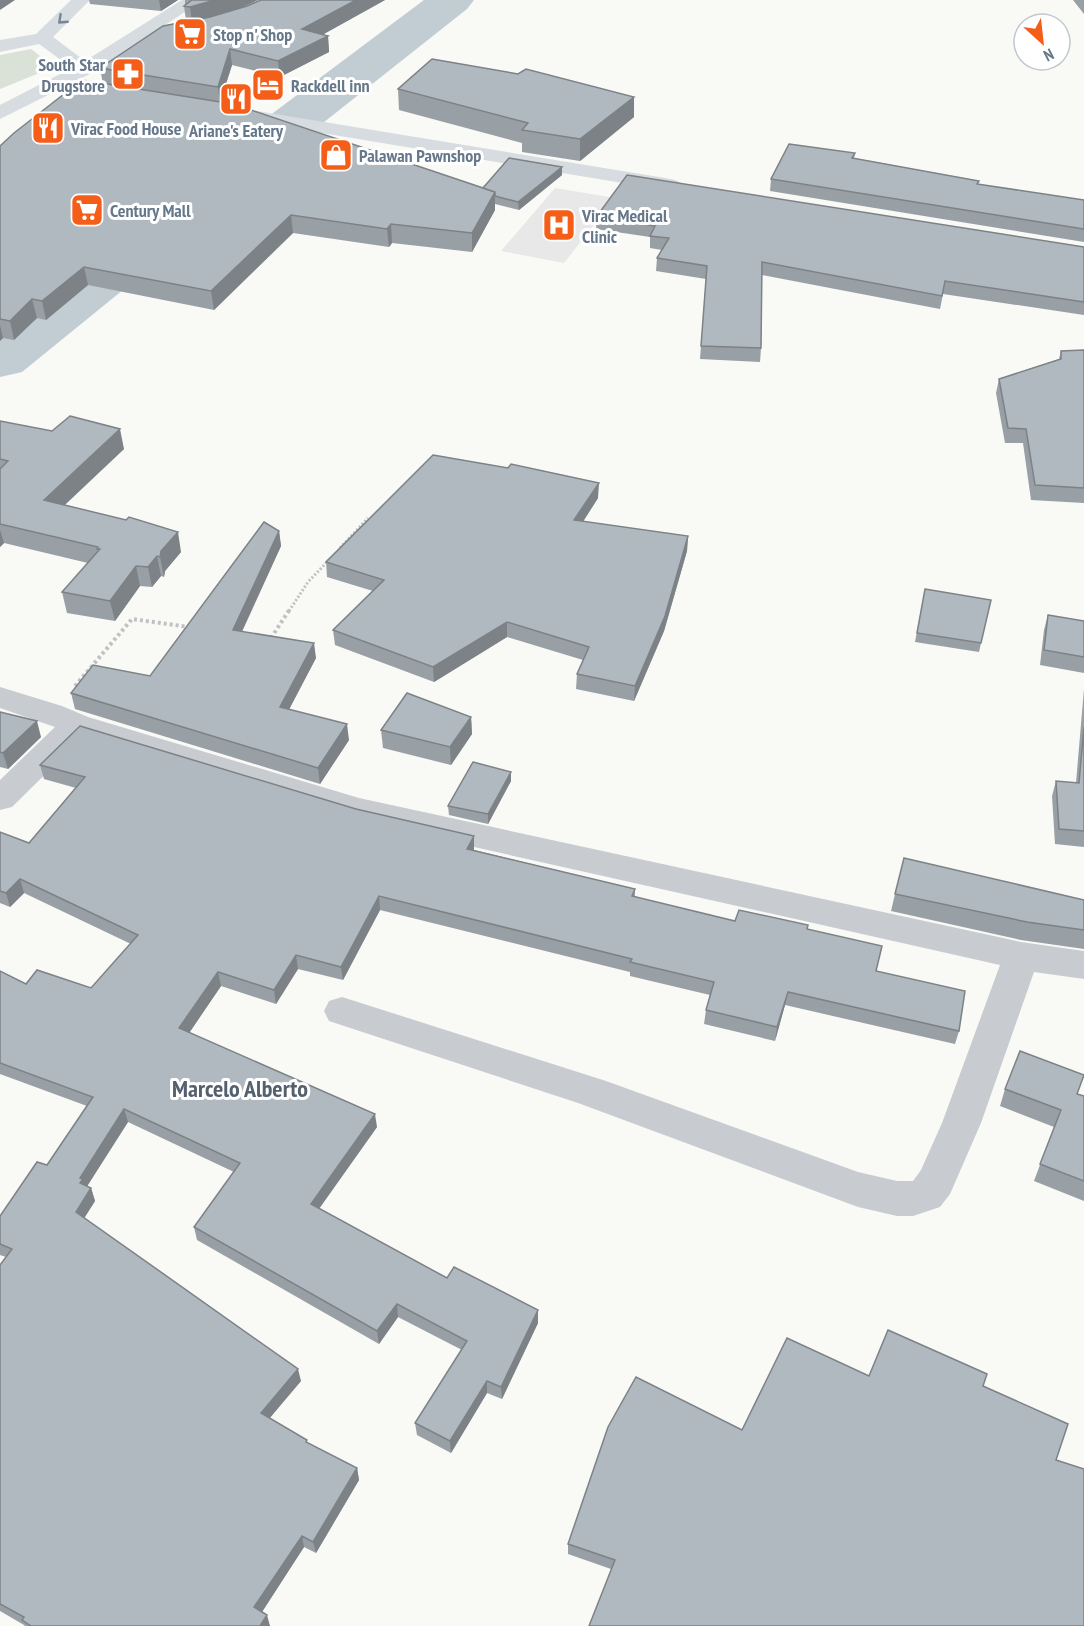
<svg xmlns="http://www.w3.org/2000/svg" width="1084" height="1626" viewBox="0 0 1084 1626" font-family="'PT Sans Narrow',sans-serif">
<rect width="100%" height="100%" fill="#f9f9f6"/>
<path fill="#e7e8e7" d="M 555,188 L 615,198 L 564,263 L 501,251 Z"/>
<path fill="#dae1d7" d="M 31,49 L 54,67 L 0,89 L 0,55 Z"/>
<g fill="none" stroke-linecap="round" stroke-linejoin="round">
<path fill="#c2cdd3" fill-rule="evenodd" d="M 424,0 L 474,0 L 467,9 L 285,153 L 118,294 L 22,372 L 0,377 L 0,330 L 249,131 Z"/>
<g stroke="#bfc2c4" stroke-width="3" stroke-dasharray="2 2" stroke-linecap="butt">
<path d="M 340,548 L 368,518"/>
<path d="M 289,611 L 308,582 L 329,560"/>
</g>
<g stroke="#bfc2c4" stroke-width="4" stroke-dasharray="3 3" stroke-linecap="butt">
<path d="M 271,638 L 290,609"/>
<path d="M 75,686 L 132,619 L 189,627"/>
</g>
<path fill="#c8ccd0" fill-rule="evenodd" d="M 0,687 L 62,706 L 88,717 L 359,798 L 1021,942 L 1084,951 L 1084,979 L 1034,972 L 981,1123 L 950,1194 L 940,1207 L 913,1216 L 897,1216 L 858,1207 L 578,1103 L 329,1021 L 324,1011 L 329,1001 L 342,997 L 606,1081 L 858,1172 L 897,1181 L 913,1181 L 921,1170 L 942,1123 L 1000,965 L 358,821 L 83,737 L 12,807 L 0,810 L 0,780 L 55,727 L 0,708 Z"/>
<path fill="#d6dce0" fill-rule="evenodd" d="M 239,108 L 671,179 L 678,181 L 682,185 L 678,189 L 671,191 L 232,118 L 229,114 L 232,110 Z"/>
<path fill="#d6dce0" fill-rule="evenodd" d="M 71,0 L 90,0 L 53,37 L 85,61 L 182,0 L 203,0 L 92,73 L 0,119 L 0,105 L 72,68 L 39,44 L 0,52 L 0,40 L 36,34 Z"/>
</g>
<g fill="#989fa5">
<path d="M 89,0 L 178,0 L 161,11 L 90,4 Z"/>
<path d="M 185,0 L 258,0 L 238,9 L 261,0 L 385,0 L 322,35 L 328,36 L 329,52 L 280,77 L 232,65 L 220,102 L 483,188 L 562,167 L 562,175 L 519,210 L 495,204 L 495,210 L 472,252 L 392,243 L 389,247 L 293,233 L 214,310 L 88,285 L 46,320 L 37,318 L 14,340 L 3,338 L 0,341 L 0,146 L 103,84 L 100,68 L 187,21 L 186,21 L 184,6 L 185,4 Z"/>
<path d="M 1073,0 L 1084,0 L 1084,14 Z"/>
<path d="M 398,89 L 634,117 L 580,161 L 522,152 L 522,143 L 399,110 Z"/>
<path d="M 855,153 L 854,158 L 979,181 L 978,184 L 1084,200 L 1084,242 L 770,191 L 771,179 Z"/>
<path d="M 597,216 L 1084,247 L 1084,315 L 943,294 L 940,309 L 762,275 L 761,348 L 760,362 L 700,359 L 706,279 L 656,271 L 657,258 L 662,250 L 650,248 L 650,237 L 596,229 Z"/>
<path d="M 1084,350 L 1084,503 L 1031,500 L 1023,443 L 1005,443 L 996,393 L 999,379 L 1059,359 L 1061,351 Z"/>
<path d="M 0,421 L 124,449 L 64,505 L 181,552 L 165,571 L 164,577 L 161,576 L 152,587 L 140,586 L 115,621 L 67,613 L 62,592 L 88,563 L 4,543 L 0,547 Z"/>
<path d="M 598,498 L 583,522 L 688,536 L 687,551 L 664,631 L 634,701 L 576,689 L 577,674 L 583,660 L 507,637 L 434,682 L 335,645 L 333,630 L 373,591 L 327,577 L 326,562 Z"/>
<path d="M 279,531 L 281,546 L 242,632 L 316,658 L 289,709 L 349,740 L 320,784 L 75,709 L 71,693 L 150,676 Z"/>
<path d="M 925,589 L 991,600 L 979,652 L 915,642 Z"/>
<path d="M 1048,615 L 1084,621 L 1084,673 L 1040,665 L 1044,630 Z"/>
<path d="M 1084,689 L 1084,847 L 1055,844 L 1052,796 L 1056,781 L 1076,783 Z"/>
<path d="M 0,712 L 41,737 L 8,769 L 0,767 Z"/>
<path d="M 471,717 L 472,734 L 451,765 L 383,748 L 381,730 Z"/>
<path d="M 40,765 L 356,809 L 474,836 L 474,850 L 635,889 L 635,897 L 735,921 L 807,929 L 876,971 L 959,1031 L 955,1044 L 785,1005 L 775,1041 L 704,1024 L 706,1010 L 710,995 L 630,976 L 630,972 L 380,910 L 343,980 L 298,969 L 276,1004 L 221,986 L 189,1033 L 377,1127 L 319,1209 L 447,1278 L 538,1310 L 538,1323 L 502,1399 L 487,1393 L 451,1453 L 417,1435 L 415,1423 L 462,1350 L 398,1317 L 379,1344 L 197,1240 L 194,1227 L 234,1172 L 128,1122 L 87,1186 L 91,1188 L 95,1201 L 84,1218 L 301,1381 L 269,1418 L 308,1443 L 357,1468 L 359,1480 L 316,1553 L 304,1547 L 262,1612 L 270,1626 L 25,1626 L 24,1625 L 0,1611 L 0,1265 L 6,1257 L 0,1255 L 0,1216 L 47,1165 L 87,1106 L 0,1074 L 0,971 L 26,984 L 91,988 L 131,944 L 24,893 L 10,907 L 0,903 L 0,832 L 29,843 L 76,788 L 44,779 Z"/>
<path d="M 511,772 L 511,781 L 488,824 L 449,815 L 448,806 Z"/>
<path d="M 895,894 L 1084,900 L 1084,949 L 1021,940 L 891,911 Z"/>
<path d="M 1005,1089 L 1077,1094 L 1084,1096 L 1084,1201 L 1034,1181 L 1054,1127 L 1000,1106 Z"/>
<path d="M 987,1374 L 611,1569 L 568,1554 L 568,1544 L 742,1430 L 869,1376 Z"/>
</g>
<g fill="#7c8286">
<path d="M 0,0 L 15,0 L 0,10 Z"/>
<path d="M 159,0 L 178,0 L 161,11 Z"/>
<path d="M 215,0 L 258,0 L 233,11 L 192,22 L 190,7 Z"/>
<path d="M 356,0 L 385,0 L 304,45 L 302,29 Z"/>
<path d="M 328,36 L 329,52 L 280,77 L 278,61 Z"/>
<path d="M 230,49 L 232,65 L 220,103 L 218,87 Z"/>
<path d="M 634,97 L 634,117 L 580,161 L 580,139 Z"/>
<path d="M 562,167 L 562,175 L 519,210 L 518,202 Z"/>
<path d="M 495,192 L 495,210 L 472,252 L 472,233 Z"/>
<path d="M 291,215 L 293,233 L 214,310 L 211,291 Z"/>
<path d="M 391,224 L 392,243 L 389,247 L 387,229 Z"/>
<path d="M 84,267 L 88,285 L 46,320 L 42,301 Z"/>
<path d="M 32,299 L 37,318 L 14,340 L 10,321 Z"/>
<path d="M 0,325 L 3,338 L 0,341 Z"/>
<path d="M 120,429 L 124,449 L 49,520 L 44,500 Z"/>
<path d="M 599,483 L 598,498 L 574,535 L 574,520 Z"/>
<path d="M 0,530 L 4,543 L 0,547 Z"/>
<path d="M 279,531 L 281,546 L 235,646 L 233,630 Z"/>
<path d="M 178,532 L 181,552 L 165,571 L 164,577 L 160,557 L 161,551 Z"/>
<path d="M 688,536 L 687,551 L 664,631 L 634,701 L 635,686 Z"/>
<path d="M 157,556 L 161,576 L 152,587 L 148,567 Z"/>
<path d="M 136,566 L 140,586 L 115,621 L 110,601 Z"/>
<path d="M 507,622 L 507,637 L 434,682 L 433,667 Z"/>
<path d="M 314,643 L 316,658 L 282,723 L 280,707 Z"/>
<path d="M 471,717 L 472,734 L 451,765 L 450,747 Z"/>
<path d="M 37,721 L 41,737 L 8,769 L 3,753 Z"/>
<path d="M 347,724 L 349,740 L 320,784 L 318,768 Z"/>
<path d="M 511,772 L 511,781 L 488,824 L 488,814 Z"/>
<path d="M 474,836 L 474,849 L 467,863 L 467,849 Z"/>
<path d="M 20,879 L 24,893 L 10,907 L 6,893 Z"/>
<path d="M 379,896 L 380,910 L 343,980 L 341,967 Z"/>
<path d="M 296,955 L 298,969 L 276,1004 L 274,990 Z"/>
<path d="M 218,972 L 221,986 L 183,1042 L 179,1028 Z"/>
<path d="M 788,992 L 785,1005 L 775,1041 L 777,1027 Z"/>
<path d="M 124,1109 L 128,1122 L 86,1188 L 80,1183 L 80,1178 Z"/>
<path d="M 375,1114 L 377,1127 L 313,1217 L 311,1204 Z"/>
<path d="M 91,1188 L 95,1201 L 80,1225 L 76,1212 Z"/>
<path d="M 397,1304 L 398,1317 L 379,1344 L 377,1331 Z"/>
<path d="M 538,1310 L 538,1323 L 502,1399 L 501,1387 Z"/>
<path d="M 298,1369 L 301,1381 L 264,1425 L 261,1413 Z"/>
<path d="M 487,1381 L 487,1393 L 451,1453 L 450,1441 Z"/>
<path d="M 357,1468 L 359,1480 L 316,1553 L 313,1542 Z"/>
<path d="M 302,1536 L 304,1547 L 258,1618 L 254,1607 Z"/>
<path d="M 267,1615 L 270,1626 L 260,1626 Z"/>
</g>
<g fill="#b1b9c0" stroke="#7c8286" stroke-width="1.5">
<path d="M 192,0 L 215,0 L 190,7 L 184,6 Z"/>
<path d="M 261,0 L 356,0 L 302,29 L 328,36 L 278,61 L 230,49 L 218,87 L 100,68 L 163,26 L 210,17 L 247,6 Z"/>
<path d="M 432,59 L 518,74 L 526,69 L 634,97 L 580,139 L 522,130 L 528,123 L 398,89 Z"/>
<path d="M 82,80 L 233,104 L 495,192 L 472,233 L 391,224 L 387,229 L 291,215 L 211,291 L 84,267 L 42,301 L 32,299 L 10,321 L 0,319 L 0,146 L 14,133 Z"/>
<path d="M 789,144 L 855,153 L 852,158 L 979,181 L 977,184 L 1084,200 L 1084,229 L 771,179 Z"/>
<path d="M 509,158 L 562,167 L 518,202 L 495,196 L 495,192 L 483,188 Z"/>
<path d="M 627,175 L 1084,247 L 1084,302 L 945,281 L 942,296 L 762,262 L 761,348 L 701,346 L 707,266 L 657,258 L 669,238 L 650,236 L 655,226 L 597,216 Z"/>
<path d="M 1084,350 L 1084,488 L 1035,485 L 1026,429 L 1008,428 L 999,379 L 1061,359 L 1061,351 Z"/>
<path d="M 70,416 L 120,429 L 44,500 L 126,520 L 129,517 L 178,532 L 161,551 L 160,557 L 157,556 L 148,567 L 136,566 L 110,601 L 62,592 L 100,549 L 97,549 L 98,547 L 0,524 L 0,469 L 8,461 L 0,459 L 0,421 L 52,431 Z"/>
<path d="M 433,455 L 508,468 L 511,464 L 599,483 L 574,520 L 688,536 L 665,616 L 635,686 L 577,674 L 589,647 L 507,622 L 433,667 L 333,630 L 384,580 L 326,562 Z"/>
<path d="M 264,522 L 279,531 L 233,630 L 314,643 L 280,707 L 347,724 L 318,768 L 71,693 L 93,665 L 150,676 Z"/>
<path d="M 925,589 L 991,600 L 981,643 L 917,633 Z"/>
<path d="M 1048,615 L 1084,621 L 1084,657 L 1044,650 Z"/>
<path d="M 407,693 L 471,717 L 450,747 L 381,730 Z"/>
<path d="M 0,712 L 37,721 L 3,753 L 0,752 Z"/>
<path d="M 80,726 L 356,809 L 474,836 L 467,849 L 635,889 L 632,896 L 735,921 L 739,910 L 808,925 L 807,929 L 882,946 L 876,971 L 965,991 L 959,1031 L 788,992 L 777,1027 L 706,1010 L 714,982 L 630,962 L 632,959 L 379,896 L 341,967 L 296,955 L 274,990 L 218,972 L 179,1028 L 375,1114 L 311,1204 L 447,1278 L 454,1267 L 538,1310 L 501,1387 L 487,1381 L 450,1441 L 415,1423 L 467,1341 L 397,1304 L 377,1331 L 194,1227 L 240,1163 L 124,1109 L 80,1178 L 83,1179 L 80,1183 L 91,1188 L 76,1212 L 298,1369 L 261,1413 L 307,1440 L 306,1442 L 357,1468 L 313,1542 L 302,1536 L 254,1607 L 267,1615 L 260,1626 L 31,1626 L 22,1620 L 24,1617 L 0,1604 L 0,1265 L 12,1249 L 0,1244 L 0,1216 L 37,1162 L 47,1165 L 93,1097 L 0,1063 L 0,971 L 26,984 L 37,970 L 91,988 L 138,935 L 20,879 L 6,893 L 0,891 L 0,832 L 29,843 L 85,777 L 40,765 Z"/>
<path d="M 1084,727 L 1084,831 L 1059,829 L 1056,781 L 1079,783 Z"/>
<path d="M 473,762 L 511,772 L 488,814 L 448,806 Z"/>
<path d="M 904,858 L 1084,900 L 1084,930 L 1027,922 L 895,894 Z"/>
<path d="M 1020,1051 L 1084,1075 L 1077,1094 L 1084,1096 L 1084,1181 L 1040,1164 L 1061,1110 L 1005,1089 Z"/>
<path d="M 888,1330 L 987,1374 L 983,1386 L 1068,1424 L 1056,1460 L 1084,1469 L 1084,1626 L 589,1626 L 615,1560 L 568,1544 L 608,1427 L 636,1377 L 742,1430 L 787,1338 L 869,1376 Z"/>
</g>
<defs><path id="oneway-chevron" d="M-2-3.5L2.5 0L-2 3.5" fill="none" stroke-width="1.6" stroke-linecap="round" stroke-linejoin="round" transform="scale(1.5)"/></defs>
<use stroke="#768697" href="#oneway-chevron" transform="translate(62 20) rotate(137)"/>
<defs>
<g id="supermarket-square" transform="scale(1.725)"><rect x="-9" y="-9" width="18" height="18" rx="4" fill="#f55e19" stroke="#fff"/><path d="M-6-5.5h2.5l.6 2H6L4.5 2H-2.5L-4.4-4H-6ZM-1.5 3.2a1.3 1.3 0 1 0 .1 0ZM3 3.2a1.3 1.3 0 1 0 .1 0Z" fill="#fff"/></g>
<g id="pharmacy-square" transform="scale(1.725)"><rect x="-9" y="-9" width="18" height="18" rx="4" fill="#f55e19" stroke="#fff"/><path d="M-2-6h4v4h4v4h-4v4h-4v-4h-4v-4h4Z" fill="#fff"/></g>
<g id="hotel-square" transform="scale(1.725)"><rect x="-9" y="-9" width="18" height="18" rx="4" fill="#f55e19" stroke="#fff"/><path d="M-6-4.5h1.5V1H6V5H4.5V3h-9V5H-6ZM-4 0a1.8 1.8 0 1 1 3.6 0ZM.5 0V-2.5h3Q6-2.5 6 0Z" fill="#fff"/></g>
<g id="restaurant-square" transform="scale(1.725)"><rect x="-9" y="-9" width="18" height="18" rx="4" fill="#f55e19" stroke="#fff"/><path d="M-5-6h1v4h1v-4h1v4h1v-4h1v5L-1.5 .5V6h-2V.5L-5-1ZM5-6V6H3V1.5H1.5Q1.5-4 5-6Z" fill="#fff"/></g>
<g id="shop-square" transform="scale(1.725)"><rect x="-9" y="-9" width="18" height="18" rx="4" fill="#f55e19" stroke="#fff"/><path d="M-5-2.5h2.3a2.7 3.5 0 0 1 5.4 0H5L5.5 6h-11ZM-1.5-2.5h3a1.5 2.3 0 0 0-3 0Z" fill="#fff"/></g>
<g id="hospital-square" transform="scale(1.725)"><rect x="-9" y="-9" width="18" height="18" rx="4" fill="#f55e19" stroke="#fff"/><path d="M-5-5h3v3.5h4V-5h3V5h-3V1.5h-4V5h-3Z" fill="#fff"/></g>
</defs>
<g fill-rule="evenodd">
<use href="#supermarket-square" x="190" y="34"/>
<use href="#pharmacy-square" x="128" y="74"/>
<use href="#hotel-square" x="268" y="85"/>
<use href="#restaurant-square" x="236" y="99"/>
<use href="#restaurant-square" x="48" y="128"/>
<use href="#shop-square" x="336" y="155"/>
<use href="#supermarket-square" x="87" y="210"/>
<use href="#hospital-square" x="559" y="225"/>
</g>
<g text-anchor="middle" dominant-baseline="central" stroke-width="6" stroke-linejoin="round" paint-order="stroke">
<g font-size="18" font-weight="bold" fill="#65778a" stroke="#fff" text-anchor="start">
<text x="213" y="34">Stop n' Shop</text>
<text x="105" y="64" text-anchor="end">South Star<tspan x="105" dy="21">Drugstore</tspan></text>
<text x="291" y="85">Rackdell inn</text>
<text x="71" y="128">Virac Food House</text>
<text x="236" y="130" text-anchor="middle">Ariane's Eatery</text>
<text x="359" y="155">Palawan Pawnshop</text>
<text x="110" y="210">Century Mall</text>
<text x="582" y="215">Virac Medical<tspan x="582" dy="21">Clinic</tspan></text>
</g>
<g font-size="24" font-weight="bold" fill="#53606e" stroke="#fff">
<text x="240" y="1088">Marcelo Alberto</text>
</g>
</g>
<g transform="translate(1042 42) rotate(153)"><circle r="28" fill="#ffffff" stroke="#c1c9d0" stroke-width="1.5"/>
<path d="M0-4.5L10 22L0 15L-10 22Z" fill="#f55e19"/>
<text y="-9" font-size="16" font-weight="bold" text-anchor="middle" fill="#65778a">N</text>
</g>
</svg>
